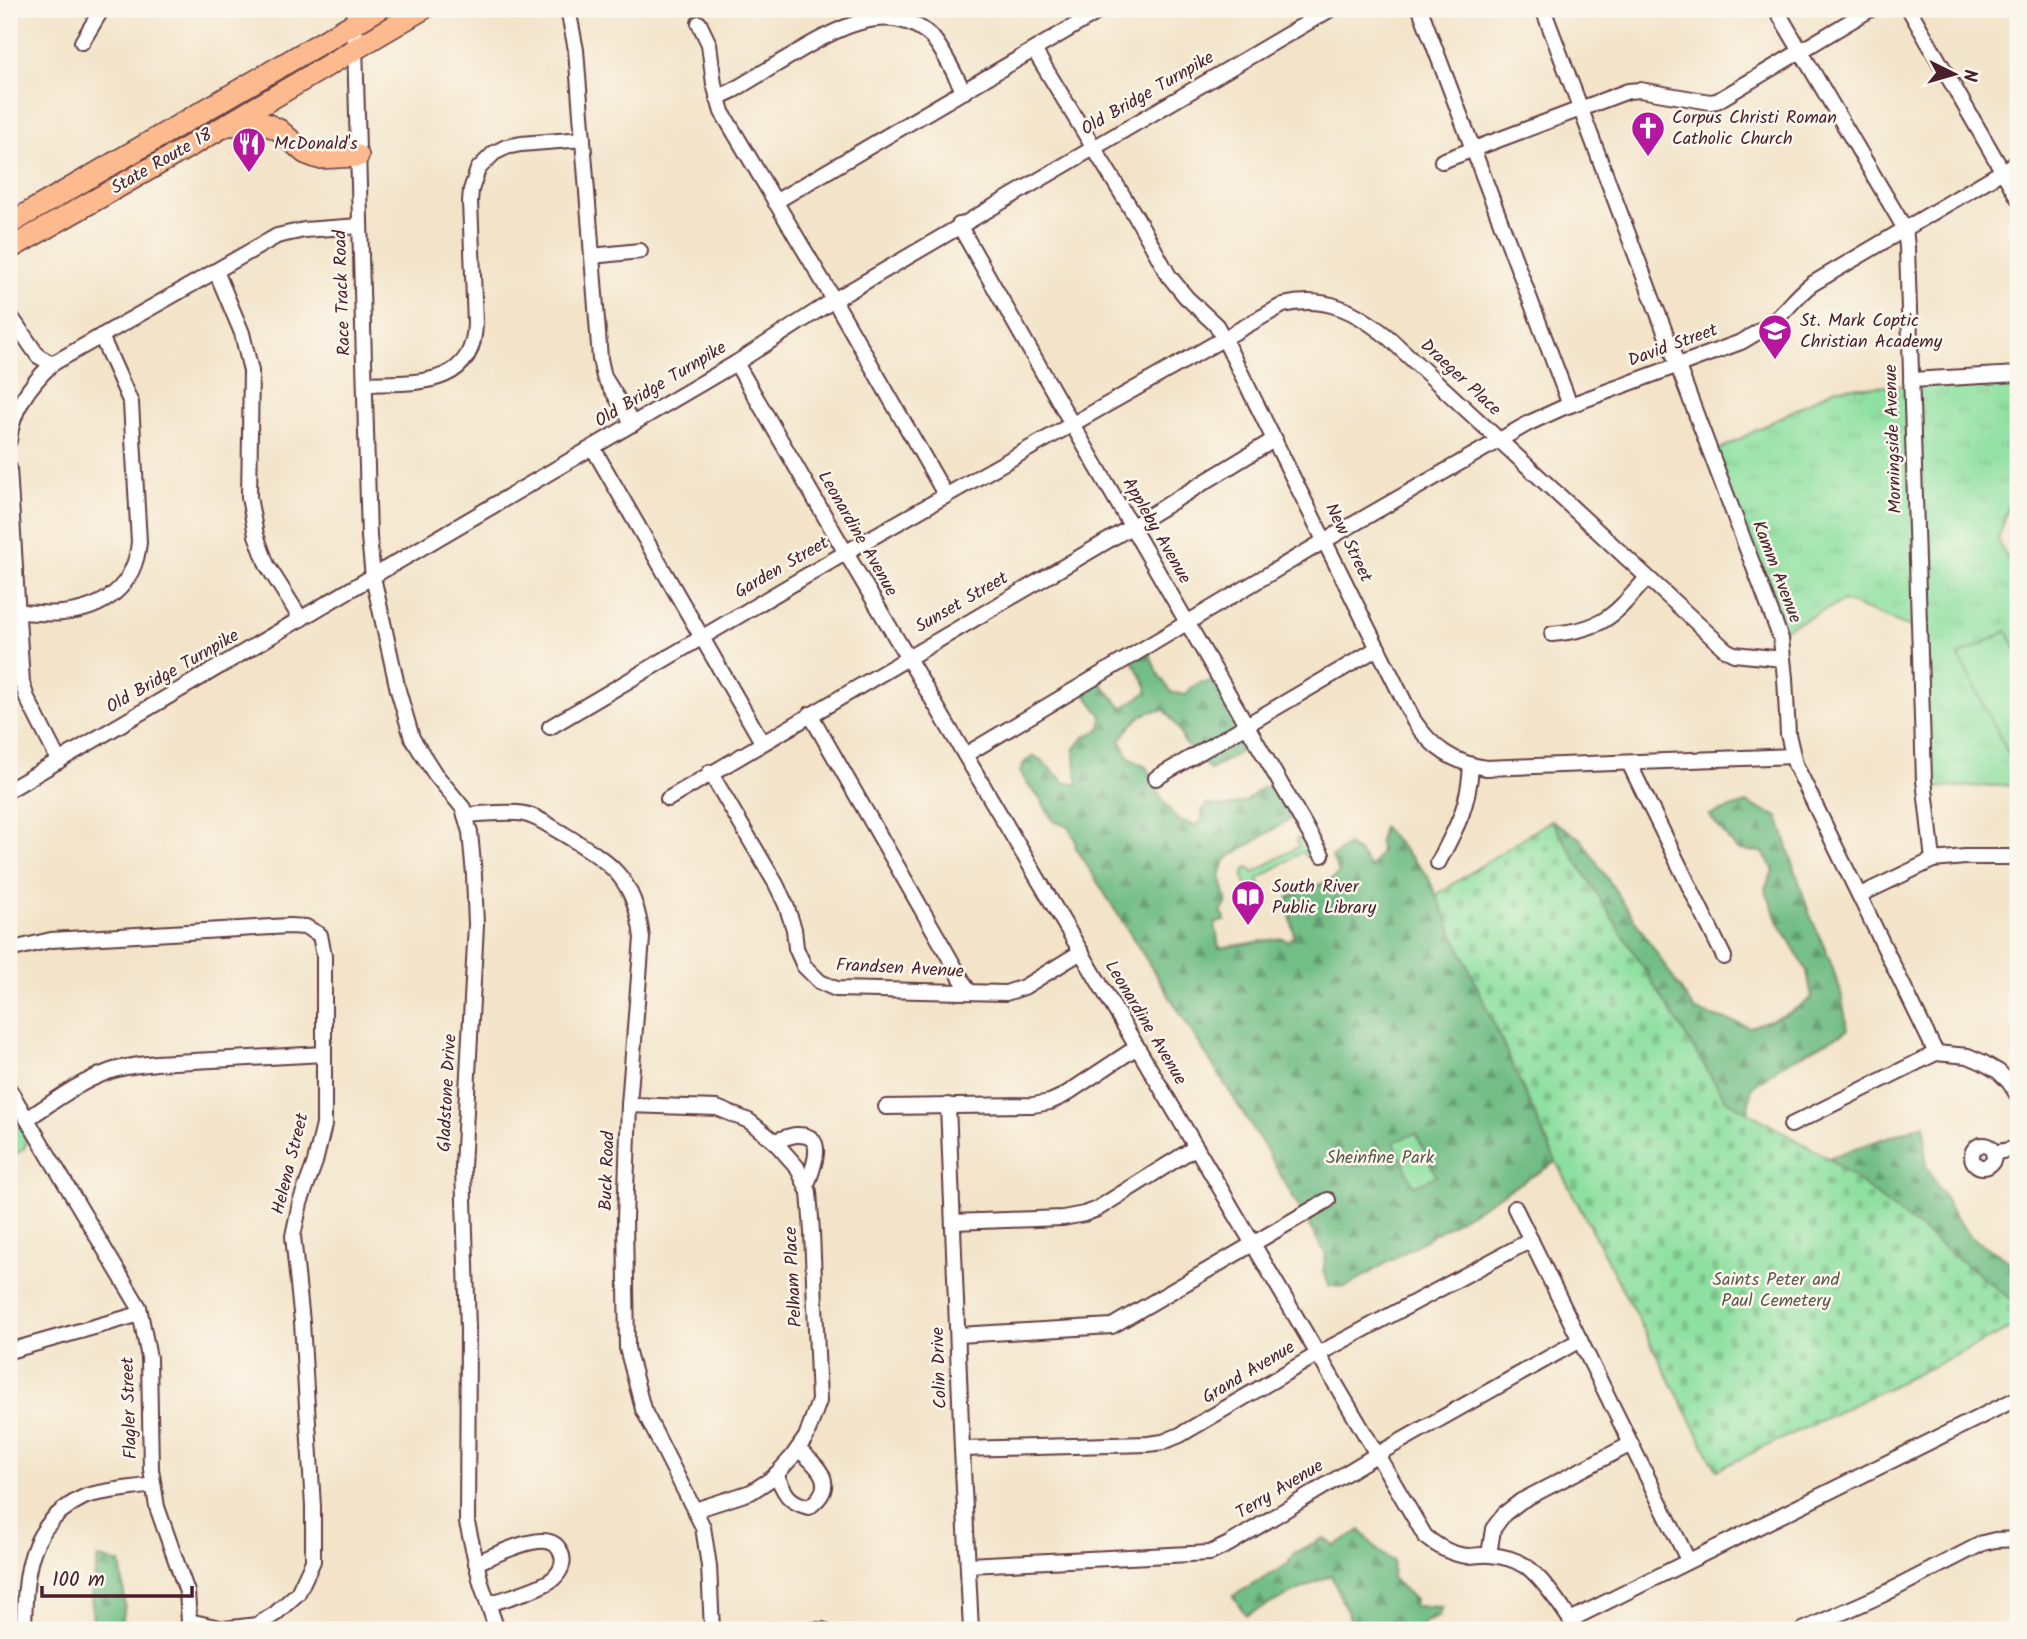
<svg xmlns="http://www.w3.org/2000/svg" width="2027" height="1639" viewBox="0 0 2027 1639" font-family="Kalam,sans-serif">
<defs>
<pattern id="grass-tufts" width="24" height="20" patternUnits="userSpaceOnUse" patternTransform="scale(1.75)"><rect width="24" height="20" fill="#8ee0a0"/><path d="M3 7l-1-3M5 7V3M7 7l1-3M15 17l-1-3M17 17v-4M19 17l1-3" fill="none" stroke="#7cc08a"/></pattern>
<pattern id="forest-firs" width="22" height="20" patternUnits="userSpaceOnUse" patternTransform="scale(1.75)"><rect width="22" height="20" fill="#72be86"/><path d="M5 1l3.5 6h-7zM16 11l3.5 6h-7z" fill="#609a6e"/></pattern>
<pattern id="cemetery-stones" width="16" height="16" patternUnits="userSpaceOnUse" patternTransform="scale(1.75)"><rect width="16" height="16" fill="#8ee0a0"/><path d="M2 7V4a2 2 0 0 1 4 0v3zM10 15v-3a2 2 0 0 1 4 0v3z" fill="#7cc08a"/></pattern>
</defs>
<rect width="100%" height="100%" fill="#fbf7ec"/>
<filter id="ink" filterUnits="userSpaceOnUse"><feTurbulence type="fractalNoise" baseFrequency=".0143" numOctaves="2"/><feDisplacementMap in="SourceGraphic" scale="14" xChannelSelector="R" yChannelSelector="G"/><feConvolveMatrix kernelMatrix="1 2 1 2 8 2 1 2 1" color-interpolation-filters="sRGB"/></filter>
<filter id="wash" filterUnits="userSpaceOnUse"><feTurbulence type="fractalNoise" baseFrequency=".00686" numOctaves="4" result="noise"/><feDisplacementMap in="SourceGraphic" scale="28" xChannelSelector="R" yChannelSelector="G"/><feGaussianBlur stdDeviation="1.57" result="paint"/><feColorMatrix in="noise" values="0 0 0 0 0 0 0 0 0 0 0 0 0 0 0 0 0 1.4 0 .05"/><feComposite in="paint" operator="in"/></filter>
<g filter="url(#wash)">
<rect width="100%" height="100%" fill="#f3e4c9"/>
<g fill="url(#grass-tufts)" stroke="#6c8066" stroke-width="2">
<path d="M 2018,382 L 2018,476 L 1998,540 L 2018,578 L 2018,785 L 1925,788 L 1918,630 L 1844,601 L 1778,632 L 1711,454 L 1836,388 Z"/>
<path d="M 1297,838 L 1305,839 L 1312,851 L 1309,857 L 1306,857 L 1302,852 L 1258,879 L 1260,884 L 1258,887 L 1251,887 L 1246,884 L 1243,876 L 1246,868 L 1249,867 L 1253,873 L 1299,846 L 1296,840 Z"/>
<path d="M 9,1114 C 15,1120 32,1139 24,1148 C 21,1152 13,1155 9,1157 Z"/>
</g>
<g fill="url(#forest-firs)" stroke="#5e6e58" stroke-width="2">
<path d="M 1147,647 L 1157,672 L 1171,692 L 1186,695 C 1196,679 1205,681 1222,683 L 1256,742 L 1210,770 L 1184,742 L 1179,730 L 1165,710 C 1140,710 1134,722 1120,740 L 1130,759 L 1146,767 L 1161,797 L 1175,818 L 1195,826 L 1202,821 L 1202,811 L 1207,804 L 1226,807 L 1246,801 L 1262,788 L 1280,783 L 1298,814 L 1225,860 L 1220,876 L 1227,902 L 1221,913 L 1224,915 L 1225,921 L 1215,923 L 1219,948 L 1283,938 L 1287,941 L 1294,936 C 1293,922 1287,911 1289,897 L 1333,879 L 1339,872 L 1332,857 L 1348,845 L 1360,854 L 1370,868 L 1381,852 L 1379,841 L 1383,827 L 1427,875 L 1556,1162 L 1346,1287 L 1330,1286 L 1323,1272 L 1326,1255 L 1267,1151 L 1076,848 L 1075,839 L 1069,827 L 1053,821 L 1041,800 L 1026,782 L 1020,771 L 1024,763 L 1033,756 L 1040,759 L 1065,783 L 1078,784 L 1074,750 L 1085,736 L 1100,730 L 1102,716 L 1080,687 L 1096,677 L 1122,708 L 1147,692 L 1147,686 L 1131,658 Z"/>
<path d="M 1746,803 L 1778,817 L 1809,913 L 1829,958 L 1840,989 L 1848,1030 L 1780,1066 L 1751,1088 L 1748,1112 L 1725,1099 L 1551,820 L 1581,839 L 1695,1011 L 1750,1027 L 1787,1014 L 1812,998 L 1807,971 L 1777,919 L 1765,888 L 1774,870 L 1762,852 L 1737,850 L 1709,815 Z"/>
<path d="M 1925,1124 L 1926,1166 L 1956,1218 L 1972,1238 L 2018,1266 L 2018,1305 L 1828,1158 Z"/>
<path d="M 1360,1530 L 1378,1551 L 1393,1561 L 1392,1578 L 1415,1600 L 1414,1606 L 1442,1607 L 1438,1617 L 1423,1623 L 1424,1630 L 1355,1630 L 1331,1575 L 1246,1615 L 1233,1596 L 1288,1564 L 1294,1553 L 1324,1538 L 1334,1546 Z"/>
<path d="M 98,1558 L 120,1563 C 123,1585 129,1609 119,1630 L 87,1630 L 93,1620 L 91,1596 Z"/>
</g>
<path fill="url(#cemetery-stones)" stroke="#6c8066" stroke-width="2" d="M 1551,820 L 1725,1099 L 1828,1158 L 2018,1305 L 2018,1325 L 1717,1470 L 1556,1162 L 1436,895 Z"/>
<g fill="#8ee0a0" stroke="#6c8066" stroke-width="2">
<path d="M 2007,631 L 2018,652 L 2018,755 L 2011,759 L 1959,656 Z"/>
<path d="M 1416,1133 L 1436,1176 L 1414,1186 L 1394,1142 Z"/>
</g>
</g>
<g filter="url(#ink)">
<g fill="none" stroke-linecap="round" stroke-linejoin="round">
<g stroke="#633d43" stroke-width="18">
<g id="minor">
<path d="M 354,9 L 369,537 L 373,577 L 398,690 L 412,738 L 435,774 L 463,808 L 470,832 L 474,875 L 476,925 L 463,1167 L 468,1330 L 467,1523 L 481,1583 L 497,1630"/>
<path d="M 568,9 L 576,50 L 600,359 L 604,377 L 633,424"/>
<path d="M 1420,9 L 1570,405"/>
<path d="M 1543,9 L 1781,639 L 1785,678 L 1788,734 L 1795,764 L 1936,1053"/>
<path d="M 1776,9 L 1905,229 L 1907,247 L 1924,780 L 1933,860"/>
<path d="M 1909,9 L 2018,198"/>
<path d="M 699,23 L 709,44 L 714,84 L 722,112 L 834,300 L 946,496"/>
<path d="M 82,42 L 102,9"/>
<path d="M 1034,50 L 1139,222 L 1169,276 L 1186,297 L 1216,325 L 1224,339 L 1414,721 C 1432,748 1454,763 1486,768 L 1793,756"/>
<path d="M 717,98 L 734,90 C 755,77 777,64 799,51 C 839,27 890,0 931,36 C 945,52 954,74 964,92"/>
<path d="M 1442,161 L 1628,91 L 1640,90 L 1710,102 L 1717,101 L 1871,9"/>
<path d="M 775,202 L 1103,9"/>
<path d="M 959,225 L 1072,424 L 1322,855"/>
<path d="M 592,256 L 640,251"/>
<path d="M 216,271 L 242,333 L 251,371 L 249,497 L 256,535 L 267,565 L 301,619"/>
<path d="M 9,314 L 38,356 L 52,364"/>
<path d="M 736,363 L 846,553 L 1425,1536 C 1438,1547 1451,1555 1468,1556 C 1476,1556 1483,1554 1490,1555 C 1502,1556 1516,1560 1526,1566 C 1542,1578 1566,1613 1577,1630"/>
<path d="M 1911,380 L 2018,374"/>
<path d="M 365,384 C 413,382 474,389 475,323 L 470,202 L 471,190 L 478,169 L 494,153 L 506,147 L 521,144 L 583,139"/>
<path d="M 9,441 C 12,409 29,386 52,364 L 277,236 L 304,230 L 360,226"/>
<path d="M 593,448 L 762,742"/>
<path d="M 9,468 L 22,683 L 27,698 L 59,761"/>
<path d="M 18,612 C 32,612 48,615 62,613 C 105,609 135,586 139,542 L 131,403 L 101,336"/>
<path d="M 1552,634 C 1605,629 1613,616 1647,578"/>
<path d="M 810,714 L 969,992"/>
<path d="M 550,727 L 862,543 L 1283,305 C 1326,295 1356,311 1389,338 L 1726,650 L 1734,654 L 1783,659"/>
<path d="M 965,755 L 1331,537 L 1529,423 L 1562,408 L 1741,342 C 1753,335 1764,329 1775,320 C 1789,308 1796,296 1812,284 L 2018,162"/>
<path d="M 1629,763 L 1724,957"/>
<path d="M 710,772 L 776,884 L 786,905 L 794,929 L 796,948 L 804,966 L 820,982 L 836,989 L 1006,993 L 1024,987 L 1081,952"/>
<path d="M 1156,778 L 1378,648"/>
<path d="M 9,790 L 736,363 L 834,300 L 1331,9"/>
<path d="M 668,799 L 1131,527 L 1275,439"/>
<path d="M 465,815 C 480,814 511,811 524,814 C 537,816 551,827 562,833 C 611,863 635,877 642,938 L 629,1105 L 625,1219 L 627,1348 L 643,1409 L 703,1527 L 709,1566 L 712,1630"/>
<path d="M 1438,863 C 1457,827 1469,806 1471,765"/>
<path d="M 1860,895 L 1933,860 L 1965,857 L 2018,857"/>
<path d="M 9,950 L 51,940 L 289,926 L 306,927 L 320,935 L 324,956 L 324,1125 L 315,1162 L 300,1203 L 293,1236 L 302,1322 L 313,1507 L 313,1561 L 298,1593 L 275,1614 L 257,1625 L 224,1629 L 189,1621"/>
<path d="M 9,1089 L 139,1307 L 149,1358 L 151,1469 L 157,1507 L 187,1592 L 189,1621 L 187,1629"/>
<path d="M 629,1105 L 717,1108 L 749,1121 L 774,1141 L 797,1167 L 809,1192 L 812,1232 L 819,1401 L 806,1437 L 792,1457 L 774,1477 L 751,1492 L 695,1510"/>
<path d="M 948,1105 L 962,1449 L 971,1630"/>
<path d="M 886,1107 L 1033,1105 L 1050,1102 L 1063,1096 L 1137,1047"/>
<path d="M 27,1119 C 53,1102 79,1082 108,1072 C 123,1066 140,1065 156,1063 L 324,1054"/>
<path d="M 1791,1125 L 1936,1053 L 1968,1056 L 1982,1062 L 1999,1072 L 2009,1082 L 2018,1096"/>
<path d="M 774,1141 C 781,1139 789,1136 796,1135 C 830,1133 812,1171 806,1187"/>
<circle cx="1983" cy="1156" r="11"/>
<path d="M 1993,1153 L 2018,1148"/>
<path d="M 1515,1208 L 1688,1560"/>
<path d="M 953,1222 L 1063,1218 L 1084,1214 L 1097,1209 L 1196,1147"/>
<path d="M 958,1335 L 1112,1326 L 1328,1200"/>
<path d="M 9,1351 L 140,1314"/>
<path d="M 962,1449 L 1148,1444 L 1163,1442 L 1180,1435 L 1318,1354 L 1531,1240"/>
<path d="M 776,1474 C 785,1493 787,1502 809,1507 C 839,1485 819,1467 798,1449"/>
<path d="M 1489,1555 L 1493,1529 L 1504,1514 L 1521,1501 L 1631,1444"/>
<path d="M 476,1563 C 493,1556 533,1536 550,1542 C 555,1543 560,1549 561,1553 C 565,1562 561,1571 554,1578 C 543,1588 504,1599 488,1604"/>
<path d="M 968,1565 L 1210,1553 L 1229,1544 L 1376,1455 L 1580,1340"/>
<path d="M 1570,1620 L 2018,1398"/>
<path d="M 24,1630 C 25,1574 27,1524 84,1497 C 97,1491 137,1488 153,1485"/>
<path d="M 811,1630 L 823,1630"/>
<path d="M 1803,1630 L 1884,1594 L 1983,1543 L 1995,1540 L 2018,1539"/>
</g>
</g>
<g stroke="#633d43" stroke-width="24">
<g id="highway">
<path d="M 227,125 L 266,124 L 279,130 L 305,153 L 318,158 L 358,156"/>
<path d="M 9,224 L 379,9"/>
<path d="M 9,249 L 225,126 L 423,9"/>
</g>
</g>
<use href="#minor" stroke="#fff" stroke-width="14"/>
<use href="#highway" stroke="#fcba8e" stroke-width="21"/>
</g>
</g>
<defs>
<g id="church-pin" transform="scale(1.75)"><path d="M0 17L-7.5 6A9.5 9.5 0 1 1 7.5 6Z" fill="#b5179e" stroke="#fbf7ec"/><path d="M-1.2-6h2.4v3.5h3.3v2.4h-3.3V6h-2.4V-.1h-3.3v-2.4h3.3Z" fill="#fff"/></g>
<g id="restaurant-pin" transform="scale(1.75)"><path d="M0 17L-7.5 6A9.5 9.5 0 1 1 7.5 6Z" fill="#b5179e" stroke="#fbf7ec"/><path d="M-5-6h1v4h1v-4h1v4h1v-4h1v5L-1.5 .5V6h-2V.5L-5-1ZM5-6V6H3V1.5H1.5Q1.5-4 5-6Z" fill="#fff"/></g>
<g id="school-pin" transform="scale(1.75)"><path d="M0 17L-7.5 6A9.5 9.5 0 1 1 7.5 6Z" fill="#b5179e" stroke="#fbf7ec"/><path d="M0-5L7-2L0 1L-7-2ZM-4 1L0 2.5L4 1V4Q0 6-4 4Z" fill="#fff"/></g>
<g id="library-pin" transform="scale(1.75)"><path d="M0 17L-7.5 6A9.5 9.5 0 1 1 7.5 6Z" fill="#b5179e" stroke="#fbf7ec"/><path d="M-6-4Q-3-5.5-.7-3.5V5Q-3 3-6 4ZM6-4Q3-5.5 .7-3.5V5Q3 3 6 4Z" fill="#fff"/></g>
</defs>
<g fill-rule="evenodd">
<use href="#church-pin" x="1648" y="128"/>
<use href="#restaurant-pin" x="249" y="144"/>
<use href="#school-pin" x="1775" y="331"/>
<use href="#library-pin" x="1248" y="897"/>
</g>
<g text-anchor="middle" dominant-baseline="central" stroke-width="5" stroke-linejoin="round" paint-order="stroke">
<g font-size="18" fill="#4a1f2b" stroke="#fbf7ec">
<text transform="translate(1148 94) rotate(-30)">Old Bridge Turnpike</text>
<text transform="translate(162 162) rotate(-30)">State Route 18</text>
<text transform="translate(343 293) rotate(-92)">Race Track Road</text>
<text transform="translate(1673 346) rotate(-20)">David Street</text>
<text transform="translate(1460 378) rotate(43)">Draeger Place</text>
<text transform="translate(661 385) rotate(-31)">Old Bridge Turnpike</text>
<text transform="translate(1894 439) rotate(-92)">Morningside Avenue</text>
<text transform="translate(1156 531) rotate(60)">Appleby Avenue</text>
<text transform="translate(857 534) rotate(60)">Leonardine Avenue</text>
<text transform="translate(1348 543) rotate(64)">New Street</text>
<text transform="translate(782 568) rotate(-30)">Garden Street</text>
<text transform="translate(1776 572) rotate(69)">Kamm Avenue</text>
<text transform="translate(962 603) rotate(-30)">Sunset Street</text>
<text transform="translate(173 672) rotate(-30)">Old Bridge Turnpike</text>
<text transform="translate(900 969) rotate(3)">Frandsen Avenue</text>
<text transform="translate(1145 1023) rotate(59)">Leonardine Avenue</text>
<text transform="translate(448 1093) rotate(-87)">Gladstone Drive</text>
<text transform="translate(291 1164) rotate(-76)">Helena Street</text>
<text transform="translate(608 1171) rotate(-88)">Buck Road</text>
<text transform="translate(794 1277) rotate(-93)">Pelham Place</text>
<text transform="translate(940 1368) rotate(-92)">Colin Drive</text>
<text transform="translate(1249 1373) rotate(-31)">Grand Avenue</text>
<text transform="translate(130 1408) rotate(-92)">Flagler Street</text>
<text transform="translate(1280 1490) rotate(-31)">Terry Avenue</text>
</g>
<g font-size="18" fill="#4a1f2b" stroke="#fbf7ec" text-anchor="start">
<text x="1672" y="118">Corpus Christi Roman<tspan x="1672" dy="21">Catholic Church</tspan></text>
<text x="274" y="144">McDonald's</text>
<text x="1800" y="321">St. Mark Coptic<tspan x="1800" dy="21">Christian Academy</tspan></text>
<text x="1272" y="887">South River<tspan x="1272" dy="21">Public Library</tspan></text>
</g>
<g font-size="18" fill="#5e594e" stroke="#fbf7ec">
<text x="1380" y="1158">Sheinfine Park</text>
<text x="1776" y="1280">Saints Peter and<tspan x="1776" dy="21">Paul Cemetery</tspan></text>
</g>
</g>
<rect width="2027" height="1639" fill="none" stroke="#fbf7ec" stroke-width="35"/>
<g transform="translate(1954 74) rotate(95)" stroke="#fbf7ec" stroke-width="5" paint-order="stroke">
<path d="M0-5L12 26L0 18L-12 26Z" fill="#4a1f2b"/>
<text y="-10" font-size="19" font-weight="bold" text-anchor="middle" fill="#4a1f2b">N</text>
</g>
<path d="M42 1586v10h150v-10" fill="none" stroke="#4a1f2b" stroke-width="3.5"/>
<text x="52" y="1586" font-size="21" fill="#4a1f2b" stroke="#fbf7ec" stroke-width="5" paint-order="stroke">100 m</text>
</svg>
